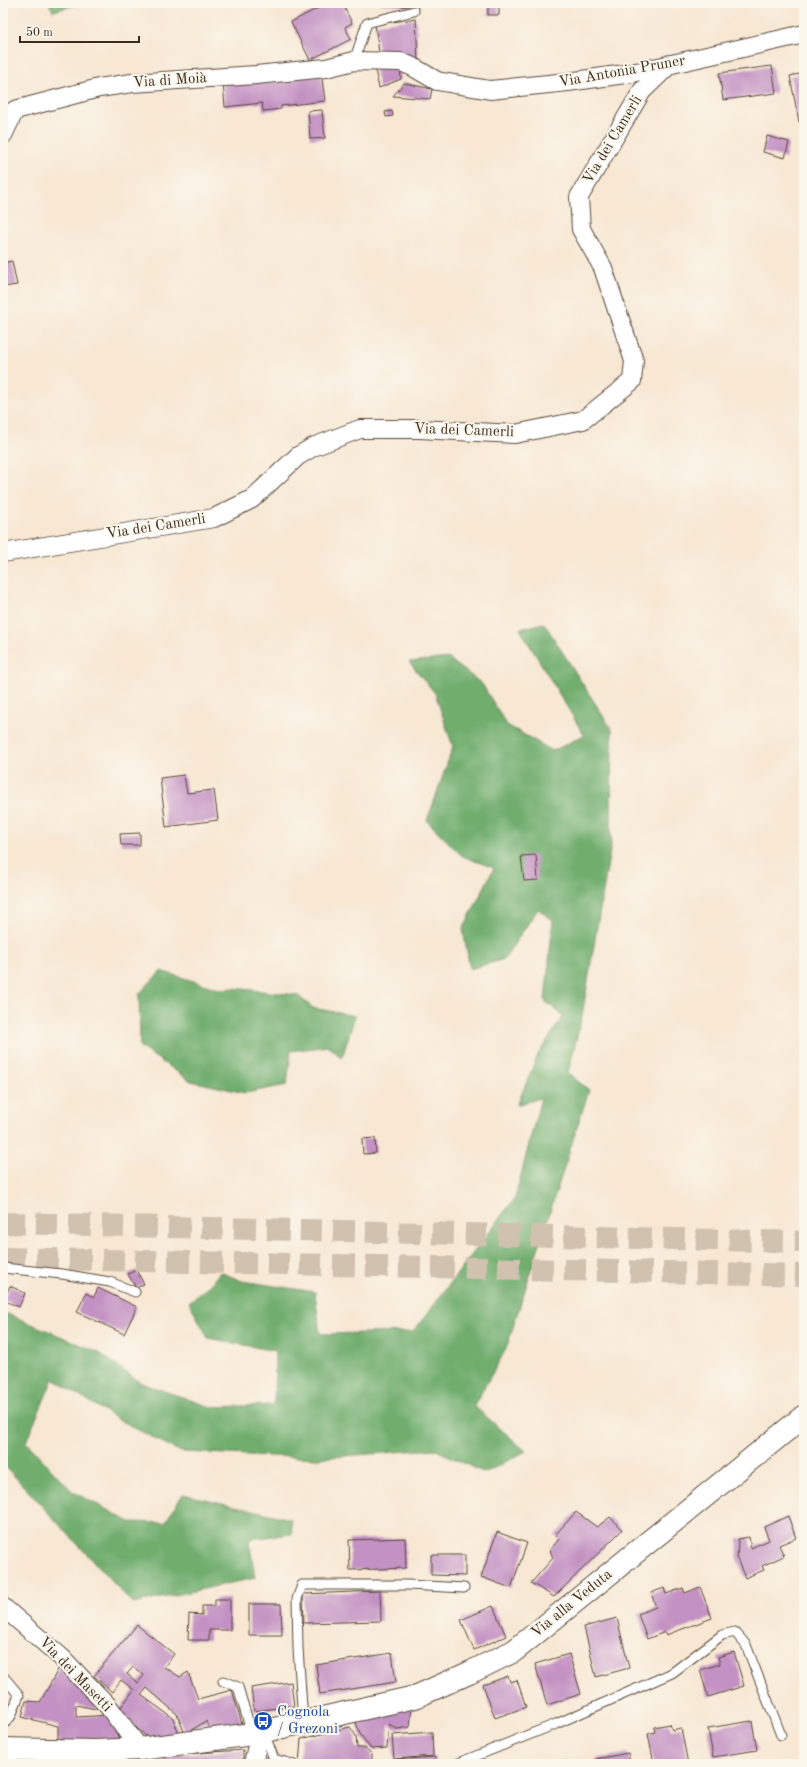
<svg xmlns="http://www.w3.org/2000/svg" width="807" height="1767" viewBox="0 0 807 1767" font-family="'Old Standard TT',serif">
<rect width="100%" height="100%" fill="#fbf7ec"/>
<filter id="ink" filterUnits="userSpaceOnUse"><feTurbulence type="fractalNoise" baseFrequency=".025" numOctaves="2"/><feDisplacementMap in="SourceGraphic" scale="8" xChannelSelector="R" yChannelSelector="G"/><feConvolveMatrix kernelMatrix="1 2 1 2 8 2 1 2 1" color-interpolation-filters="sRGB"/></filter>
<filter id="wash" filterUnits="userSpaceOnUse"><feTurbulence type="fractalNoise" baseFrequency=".012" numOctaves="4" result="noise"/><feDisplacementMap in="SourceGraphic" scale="16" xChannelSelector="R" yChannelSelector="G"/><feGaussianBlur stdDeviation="0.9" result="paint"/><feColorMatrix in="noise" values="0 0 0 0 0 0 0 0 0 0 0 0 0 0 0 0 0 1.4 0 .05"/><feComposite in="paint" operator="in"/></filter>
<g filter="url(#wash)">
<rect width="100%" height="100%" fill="#f7e7d3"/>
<g fill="#71ae6e" stroke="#566c46">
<path d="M 49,3 L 83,3 L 53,11 Z"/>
<path d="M 544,623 L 612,730 L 611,845 L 582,1016 L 568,1073 L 589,1090 L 506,1349 L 474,1406 L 526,1451 L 485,1473 L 434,1449 L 318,1458 L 181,1452 L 119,1420 L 53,1379 L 26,1442 L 72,1491 L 130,1522 L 165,1523 L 183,1494 L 291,1519 L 292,1534 L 249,1539 L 255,1578 L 133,1604 L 3,1464 L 3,1312 L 98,1352 L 141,1383 L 211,1407 L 274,1405 L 275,1351 L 208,1338 L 189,1302 L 209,1286 L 220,1272 L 242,1281 L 315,1292 L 320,1334 L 413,1332 L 515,1198 L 541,1098 L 517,1105 L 538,1055 L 563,1016 L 545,1001 L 553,920 L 538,909 L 504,959 L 470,969 L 463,929 L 494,868 L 462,856 L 427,821 L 453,747 L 435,693 L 409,662 L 448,658 L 482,684 L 507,725 L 553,751 L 584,735 L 520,629 Z"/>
<path d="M 161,971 L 219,989 L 234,988 L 297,995 L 313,1008 L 355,1016 L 342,1058 L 328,1046 L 291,1051 L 287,1085 L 245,1093 L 191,1081 L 140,1047 L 139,994 Z"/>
</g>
<g id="blocks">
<g fill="#c391c3" fill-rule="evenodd">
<path d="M 311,3 L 322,3 L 313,7 Z"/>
<path d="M 328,3 L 342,3 L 352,23 L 345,27 L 351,39 L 310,60 L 291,22 Z"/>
<path d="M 381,3 L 409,3 L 409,7 L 381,4 Z"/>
<rect x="488" y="3" width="11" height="12"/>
<path d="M 598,3 L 611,3 L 611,4 L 598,5 Z"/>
<path d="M 416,19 L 418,61 L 380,59 L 375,24 Z"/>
<path d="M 374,65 L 400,65 L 401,79 L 379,88 Z"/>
<path d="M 772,66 L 776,93 L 723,100 L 719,73 Z"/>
<path d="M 321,71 L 325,101 L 281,106 L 281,109 L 263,111 L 262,103 L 225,107 L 223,82 Z"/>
<path d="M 804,73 L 804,122 L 799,122 L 790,76 Z"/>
<path d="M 404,83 L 432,89 L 430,99 L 393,96 Z"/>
<path d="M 322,110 L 325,138 L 310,139 L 308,111 Z"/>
<path d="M 392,111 L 393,116 L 386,117 L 385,112 Z"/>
<path d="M 767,136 L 789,142 L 785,158 L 763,152 Z"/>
<path d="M 12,261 L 17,285 L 3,287 L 3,263 Z"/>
<path d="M 184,775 L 187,793 L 214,790 L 218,820 L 166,827 L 160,778 Z"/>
<path d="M 140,833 L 140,845 L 121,845 L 120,834 Z"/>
<path d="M 536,855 L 538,880 L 524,881 L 521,856 Z"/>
<path d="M 375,1138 L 376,1153 L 363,1154 L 362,1139 Z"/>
<path d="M 136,1270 L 144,1284 L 136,1288 L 128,1274 Z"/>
<path d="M 10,1286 L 25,1293 L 19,1307 L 3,1300 Z"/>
<path d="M 98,1288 L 137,1307 L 124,1334 L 77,1312 L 86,1293 L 94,1297 Z"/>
<path d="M 576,1512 L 597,1527 L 610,1517 L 622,1530 L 554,1597 L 531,1583 L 553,1558 L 550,1550 L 559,1539 L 555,1535 Z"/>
<path d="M 788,1516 L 796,1538 L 779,1545 L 784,1556 L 762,1566 L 764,1570 L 745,1578 L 737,1559 L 738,1539 L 749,1537 L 751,1548 L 769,1540 L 764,1527 Z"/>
<path d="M 497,1532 L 527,1543 L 511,1588 L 481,1577 Z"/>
<path d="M 405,1538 L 406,1568 L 350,1570 L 349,1540 Z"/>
<path d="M 431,1555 L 465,1555 L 465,1576 L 431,1575 Z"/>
<path d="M 700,1587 L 712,1618 L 666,1635 L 665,1632 L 647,1639 L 638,1614 L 656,1607 L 651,1593 L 664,1588 L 666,1594 L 683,1588 L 685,1593 Z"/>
<path d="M 380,1591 L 381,1621 L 304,1623 L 303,1594 Z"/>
<path d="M 215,1599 L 230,1599 L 230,1630 L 209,1630 L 209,1640 L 188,1640 L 189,1614 L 202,1615 L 202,1606 L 215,1606 Z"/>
<path d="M 249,1604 L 281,1604 L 282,1635 L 249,1635 Z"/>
<path d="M 493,1606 L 506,1636 L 474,1650 L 461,1620 Z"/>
<path d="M 617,1618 L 629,1668 L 596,1677 L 584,1627 Z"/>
<path d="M 137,1625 L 174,1654 L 164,1667 L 180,1677 L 188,1672 L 198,1699 L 232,1690 L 243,1728 L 210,1731 L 206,1721 L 185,1734 L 177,1714 L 147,1688 L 141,1695 L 173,1718 L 179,1735 L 165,1737 L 146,1736 L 118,1711 L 134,1690 L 121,1680 L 112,1692 L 94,1676 ZM 133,1667 L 144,1675 L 138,1683 L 127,1674 Z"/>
<path d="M 734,1652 L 744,1686 L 708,1697 L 700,1670 L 720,1664 L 718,1657 Z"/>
<path d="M 392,1653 L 396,1682 L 320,1694 L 316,1665 Z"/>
<path d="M 569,1654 L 581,1694 L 547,1705 L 535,1664 Z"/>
<path d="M 59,1668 L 83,1681 L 100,1702 L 96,1709 L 76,1705 L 76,1717 L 112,1715 L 120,1745 L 58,1745 L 58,1726 L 22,1717 L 26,1701 L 40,1702 Z"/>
<path d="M 508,1676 L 510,1682 L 517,1680 L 526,1707 L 495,1718 L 483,1685 Z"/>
<path d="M 291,1682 L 294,1706 L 254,1711 L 251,1688 Z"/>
<path d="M 412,1705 L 410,1727 L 397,1729 L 389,1724 L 387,1748 L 371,1749 L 360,1734 L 355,1719 Z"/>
<path d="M 752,1721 L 757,1750 L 713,1757 L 708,1728 Z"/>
<path d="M 670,1724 L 672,1730 L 681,1728 L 688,1764 L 654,1764 L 648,1734 L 655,1732 L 654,1727 Z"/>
<path d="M 350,1727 L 356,1736 L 357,1748 L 365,1748 L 372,1754 L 372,1764 L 299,1764 L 301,1739 Z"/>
<path d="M 432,1732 L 433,1756 L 394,1759 L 392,1735 Z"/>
<path d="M 243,1750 L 243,1764 L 164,1764 L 166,1755 Z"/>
<path d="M 628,1753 L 630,1764 L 597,1764 L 596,1759 Z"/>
<path d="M 3,1757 L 9,1757 L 10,1764 L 3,1764 Z"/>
<path d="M 435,1757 L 436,1764 L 395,1764 L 394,1760 Z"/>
<path d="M 117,1759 L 117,1764 L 64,1764 L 64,1760 Z"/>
<path d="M 265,1759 L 279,1764 L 263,1764 Z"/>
<path d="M 567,1761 L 567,1764 L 556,1764 L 556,1763 Z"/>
</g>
</g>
</g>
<g filter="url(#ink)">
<use href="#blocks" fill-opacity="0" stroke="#574639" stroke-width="1"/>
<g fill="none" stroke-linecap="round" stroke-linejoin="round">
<g stroke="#d1c1af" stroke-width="22" stroke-dasharray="22 11" stroke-linecap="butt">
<path d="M 3,1223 L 804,1242"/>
<path d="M 3,1258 L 804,1275"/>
</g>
<g stroke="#574639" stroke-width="11">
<g id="service">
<path d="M 354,61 L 367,23 L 414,11"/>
<path d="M 3,1268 L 62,1274 L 110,1282 L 135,1292"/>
<path d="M 3,1676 L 19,1695 L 11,1716 L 3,1725"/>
<path d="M 223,1681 L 238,1687 L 252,1734"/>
<path d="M 303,1722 L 298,1648 L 297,1599 L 302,1585 L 408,1585 L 464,1588"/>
<path d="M 260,1733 L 266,1738 L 274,1759 L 292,1764"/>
<path d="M 456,1764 L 556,1724 L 672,1673 L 722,1635 L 735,1632 L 746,1645 L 781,1735"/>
</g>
</g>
<g stroke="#574639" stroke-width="20">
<g id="minor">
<path d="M 3,135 L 15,110 L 99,88 L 132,83 L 256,75 L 326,68 L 354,61 L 401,62 L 413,67 L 437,81 L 490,90 L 568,82 L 632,73 L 804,34"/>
<path d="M 3,553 L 214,518 L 252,499 L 298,456 L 313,447 L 360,429 L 419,429 L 515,434 L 583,420 L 632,381 L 634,361 L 603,268 L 581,229 L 579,197 L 642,91 L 670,64"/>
<path d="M 3,1607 L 61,1657 L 108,1706 L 140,1749"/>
<path d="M 253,1764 L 260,1732"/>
</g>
</g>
<g stroke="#574639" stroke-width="24">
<path id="tertiary" d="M 3,1749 L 95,1751 L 140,1749 L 252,1734 L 415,1697 L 469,1673 L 514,1651 L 804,1416"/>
</g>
<use href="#service" stroke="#fff" stroke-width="9"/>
<use href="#minor" stroke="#fff" stroke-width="18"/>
<use href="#tertiary" stroke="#fff" stroke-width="22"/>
</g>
</g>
<defs>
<g id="bus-disc" transform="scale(1)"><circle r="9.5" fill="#1a4fb4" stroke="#fbf7ec"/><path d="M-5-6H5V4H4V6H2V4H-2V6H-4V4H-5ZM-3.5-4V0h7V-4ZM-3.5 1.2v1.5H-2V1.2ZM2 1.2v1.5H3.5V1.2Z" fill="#fff"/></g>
</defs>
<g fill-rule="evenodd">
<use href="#bus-disc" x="263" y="1721"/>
</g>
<g text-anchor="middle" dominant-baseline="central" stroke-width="4" stroke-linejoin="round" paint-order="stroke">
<g font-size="15" fill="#3b2a1e" stroke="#fbf7ec">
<text transform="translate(622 72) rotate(-10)">Via Antonia Pruner</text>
<text transform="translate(170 81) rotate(-4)">Via di Moià</text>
<text transform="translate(613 140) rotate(-59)">Via dei Camerli</text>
<text transform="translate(464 431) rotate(2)">Via dei Camerli</text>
<text transform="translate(156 527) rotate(-9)">Via dei Camerli</text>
<text transform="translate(572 1604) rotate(-39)">Via alla Veduta</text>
<text transform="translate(75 1675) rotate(46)">Via dei Masetti</text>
</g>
<g font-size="15" fill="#164399" stroke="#fbf7ec" text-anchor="start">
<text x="277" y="1712">Cognola<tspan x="277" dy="17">/ Grezoni</tspan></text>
</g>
</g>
<rect width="807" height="1767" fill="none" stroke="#fbf7ec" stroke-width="16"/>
<path d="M20 36v6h119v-6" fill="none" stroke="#3b2a1e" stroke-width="2"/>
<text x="26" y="36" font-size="12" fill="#3b2a1e" stroke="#fbf7ec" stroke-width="3" paint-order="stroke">50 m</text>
</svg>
